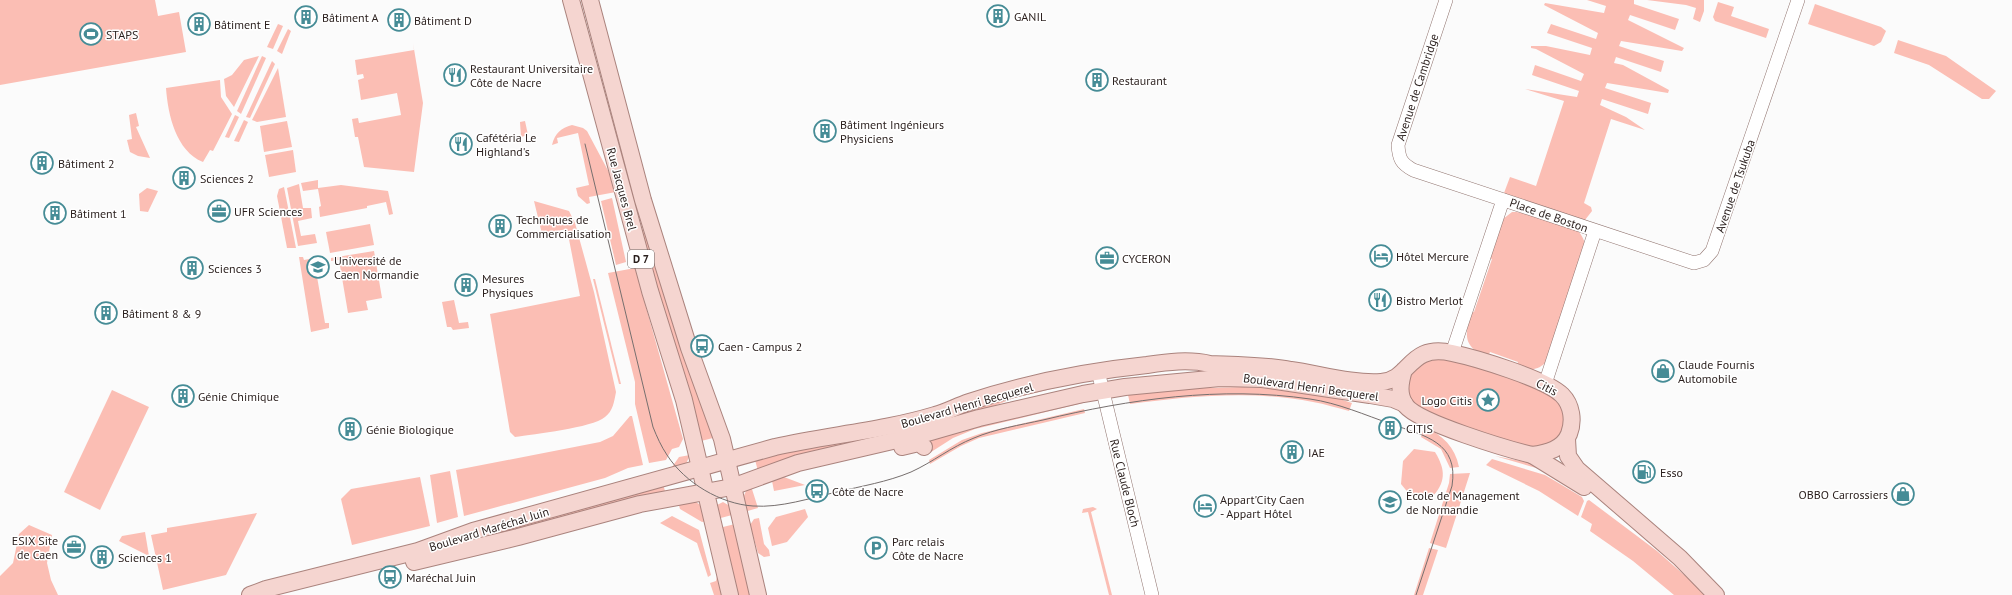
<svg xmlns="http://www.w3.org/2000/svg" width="2012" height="595" viewBox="0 0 2012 595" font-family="'PT Sans',sans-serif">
<rect width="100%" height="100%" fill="#fbfbfb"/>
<g fill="#fbbeb4">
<path d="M 0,0 L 155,0 L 158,16 L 179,12 L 186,52 L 0,85 Z"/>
<path d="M 1587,0 L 1634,0 L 1634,4 L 1679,19 L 1675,30 L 1630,15 L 1628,20 L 1684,48 L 1682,51 L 1621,41 L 1619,46 L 1664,61 L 1661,72 L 1616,57 L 1614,63 L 1623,65 L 1669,90 L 1668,93 L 1607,83 L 1605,88 L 1651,103 L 1648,114 L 1602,99 L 1600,105 L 1626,117 L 1645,130 L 1611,119 L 1584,203 L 1591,207 L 1592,211 L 1585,220 L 1507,197 L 1504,193 L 1510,177 L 1536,186 L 1564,101 L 1525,89 L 1577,97 L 1579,91 L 1532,75 L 1535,65 L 1581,81 L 1584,74 L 1536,49 L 1531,48 L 1531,46 L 1546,46 L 1590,55 L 1592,48 L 1547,33 L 1551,24 L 1596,39 L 1598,33 L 1544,5 L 1545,3 L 1604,13 L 1606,6 Z"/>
<path d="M 1647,0 L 1704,0 L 1704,11 L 1700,22 L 1693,19 L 1696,8 L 1686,5 Z"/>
<path d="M 1718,2 L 1734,7 L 1731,16 L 1769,29 L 1766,38 L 1715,21 L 1713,17 Z"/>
<path d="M 1815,4 L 1881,27 L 1886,31 L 1881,42 L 1874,46 L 1808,24 Z"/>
<path d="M 278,24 L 283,26 L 273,49 L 267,47 Z"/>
<path d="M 288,29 L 291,31 L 282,54 L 277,51 Z"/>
<path d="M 1898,40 L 1946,56 L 1996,91 L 1989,99 L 1982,99 L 1929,65 L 1894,53 Z"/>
<path d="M 413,43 L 423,103 L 414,172 L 364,167 L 358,137 L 355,137 L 352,119 L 358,118 L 359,123 L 401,115 L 397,93 L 361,100 L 358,80 L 364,78 L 363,74 L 357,75 L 355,60 L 414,50 Z"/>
<path d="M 259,56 L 234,107 L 226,96 L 224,79 L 232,75 L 244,60 Z"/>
<path d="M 262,56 L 266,58 L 241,114 L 237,111 Z"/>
<path d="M 272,61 L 275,64 L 250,118 L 246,117 Z"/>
<path d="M 278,68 L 286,117 L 257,122 L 252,120 Z"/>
<path d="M 220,80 L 221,97 L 232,114 L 213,151 L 210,150 L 203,162 C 176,151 168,115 166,88 Z"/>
<path d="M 136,113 L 139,126 L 136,127 L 150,158 L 138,156 L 130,152 L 127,140 L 132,139 L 129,115 Z"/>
<path d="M 235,115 L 239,117 L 229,138 L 225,137 Z"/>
<path d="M 244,120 L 248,122 L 239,142 L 234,141 Z"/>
<path d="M 287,121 L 292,147 L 264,152 L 260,126 Z"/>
<path d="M 525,121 L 528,135 L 521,137 L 520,122 Z"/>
<path d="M 572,125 L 583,128 L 587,131 L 612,178 L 616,192 L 589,197 L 590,203 L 587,204 L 578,196 L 576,188 L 589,185 L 578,133 L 557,138 L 558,143 L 552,145 C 555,133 561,128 572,125 Z"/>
<path d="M 293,150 L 296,172 L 269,177 L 265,155 Z"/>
<path d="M 318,180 L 318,188 L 341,185 L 388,191 L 393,214 L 389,215 L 386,202 L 367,206 L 367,208 L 320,217 L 319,207 L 321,206 L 318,189 L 303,191 L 301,183 Z"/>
<path d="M 299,184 L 303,208 L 311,208 L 312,218 L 298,221 L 301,236 L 315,234 L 317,243 L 298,246 L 287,188 Z"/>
<path d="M 284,187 L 296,248 L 287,248 L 277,196 L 279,189 Z"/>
<path d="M 147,188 L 158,191 L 148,212 L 140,211 L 139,194 Z"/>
<path d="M 612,198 L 626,262 L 616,265 L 601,201 Z"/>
<path d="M 534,201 L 569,211 L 575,223 L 594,292 L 616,392 C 614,402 613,411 605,417 C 592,428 534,434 515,437 L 510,432 L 490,314 L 580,296 L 567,229 L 542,234 Z"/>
<path d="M 634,209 L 660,271 L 717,437 L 701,441 Z"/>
<path d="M 1512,212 C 1524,211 1565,224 1576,230 C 1581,233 1583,238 1585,243 L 1547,361 C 1537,372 1530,370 1517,365 L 1518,362 L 1490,352 L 1488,356 C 1462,348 1465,334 1471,311 L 1474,312 L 1492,259 L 1488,258 L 1503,219 Z"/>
<path d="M 370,224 L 374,245 L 330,253 L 326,232 Z"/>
<path d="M 374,251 L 382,298 L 366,301 L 368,310 L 348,313 L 339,260 L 331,261 L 331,258 Z"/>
<path d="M 299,257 L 303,257 L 304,260 L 319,257 L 320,263 L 315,265 L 325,323 L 329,323 L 329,328 L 311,332 Z"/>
<path d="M 635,268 L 683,439 L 679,447 L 672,449 L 666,460 L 649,463 L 635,404 L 635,382 L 608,273 Z"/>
<path d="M 593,279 L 595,279 L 621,384 L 619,384 Z"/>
<path d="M 454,300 L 459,323 L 468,322 L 469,328 L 453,330 L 451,327 L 447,327 L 442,302 Z"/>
<path d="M 1440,356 L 1532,384 L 1562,402 L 1567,425 L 1557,440 L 1534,449 L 1448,421 L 1414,406 L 1407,394 L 1408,379 L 1417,365 Z"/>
<path d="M 1076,383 L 1014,398 L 974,414 L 758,471 L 755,460 L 973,405 Z"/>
<path d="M 1244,387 C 1280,389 1317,391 1352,403 L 1349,411 C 1337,408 1325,404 1313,402 C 1254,390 1189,396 1130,404 L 1128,395 L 1201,388 Z"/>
<path d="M 112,390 L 149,407 L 100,510 L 64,492 Z"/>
<path d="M 1082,401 L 1083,403 L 975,429 L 953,438 L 928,454 L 929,442 L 942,435 Z"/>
<path d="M 1084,409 L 1085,413 L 979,438 L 961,446 L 930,464 L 929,460 L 962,440 L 982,433 Z"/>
<path d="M 630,416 L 632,416 L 643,465 L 628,468 L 605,478 L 464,516 L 456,470 L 600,442 L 613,436 Z"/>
<path d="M 1424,427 C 1443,435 1455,447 1459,467 L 1450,468 L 1441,449 L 1421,437 Z"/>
<path d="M 1414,449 L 1435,452 C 1446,470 1446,483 1431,498 L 1410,495 L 1401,484 L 1403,461 Z"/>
<path d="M 690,455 L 686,464 L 670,470 L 679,457 Z"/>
<path d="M 1495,456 L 1526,462 L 1529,461 L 1550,472 Z"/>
<path d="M 1492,459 L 1545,475 L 1582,497 L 1584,501 L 1578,516 L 1539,491 L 1486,465 Z"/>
<path d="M 450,471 L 458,517 L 437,523 L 430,475 Z"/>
<path d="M 1470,473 L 1446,548 L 1430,543 L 1449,483 L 1450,474 Z"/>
<path d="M 420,477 L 430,526 L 352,545 L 341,499 L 351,489 Z"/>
<path d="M 784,477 L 805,485 L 774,491 L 772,481 Z"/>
<path d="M 663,484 L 665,491 L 448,550 L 480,533 Z"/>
<path d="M 751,486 L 758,508 L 744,512 C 743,500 742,493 751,486 Z"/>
<path d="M 693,500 L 702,506 L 708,521 L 702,522 L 680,509 L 678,502 Z"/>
<path d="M 1589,500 L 1657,551 L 1707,595 L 1674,595 L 1633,561 L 1590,531 L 1592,524 L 1581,517 L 1587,501 Z"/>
<path d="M 723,502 L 730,506 L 732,515 L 717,519 L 715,506 Z"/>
<path d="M 1093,507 L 1097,509 L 1091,512 L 1112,595 L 1109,595 L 1088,512 L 1082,513 L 1083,509 Z"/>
<path d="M 805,509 L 808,517 L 787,542 L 772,546 L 768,528 L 776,517 Z"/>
<path d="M 257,513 L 226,575 L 163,590 L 151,535 L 167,532 L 167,528 Z"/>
<path d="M 672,516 L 699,530 L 711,575 L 708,577 L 697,543 L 660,523 Z"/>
<path d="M 759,518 L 764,544 L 769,550 L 770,556 L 764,557 L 758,553 L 750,525 L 754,519 Z"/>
<path d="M 735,524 L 752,595 L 735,595 L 719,528 Z"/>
<path d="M 29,525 L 52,535 L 47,563 L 51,580 L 58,595 L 0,595 L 0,576 L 13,563 L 19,534 Z"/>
<path d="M 145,532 L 149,556 L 119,541 L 122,536 Z"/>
<path d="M 1429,548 L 1438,550 L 1423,595 L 1414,595 Z"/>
<path d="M 718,571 L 724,595 L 714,595 L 710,583 L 716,581 Z"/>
</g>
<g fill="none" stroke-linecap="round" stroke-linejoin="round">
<g stroke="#927671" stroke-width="14">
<g id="minor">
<path d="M 1446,0 L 1398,145 C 1399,159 1401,163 1413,170 L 1694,263 L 1704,260 L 1712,251 L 1798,0"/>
<path d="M 1452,353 L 1503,200"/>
<path d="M 1098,371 L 1152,595"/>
<path d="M 1545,384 L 1595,231"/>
</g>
</g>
<g stroke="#aa837d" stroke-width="18">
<g id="major">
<path d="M 571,0 L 650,291 L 684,400 L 730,595"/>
<path d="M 590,0 L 643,200 L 689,348 L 722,439 L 758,595"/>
<path d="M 1567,439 L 1568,456 L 1577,469 L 1680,558 L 1716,595"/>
<path d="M 902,447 L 919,443 L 924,447"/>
<path d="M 1532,455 L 1584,487"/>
<path d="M 414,562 L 518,537 L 640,504 L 732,487 L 798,463 L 927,433 L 979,418 L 1083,394 L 1125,387 L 1220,378 L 1262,379 L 1370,395 L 1393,399 L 1405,404"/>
<path d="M 250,595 L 266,589 L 418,551 L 473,531 L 775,447 C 828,435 882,431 935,415 C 947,412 957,406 969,402 C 1024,384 1089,371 1147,365 C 1167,362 1189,359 1210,364 C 1236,365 1265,365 1291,370 C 1319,374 1353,384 1381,382 C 1411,380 1408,343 1452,353 C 1476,358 1546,379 1562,395 C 1572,405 1574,421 1569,434 C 1563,449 1547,453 1532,455 C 1507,449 1420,423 1406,406 C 1398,395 1400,383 1404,370"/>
</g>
</g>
<use href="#minor" stroke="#fff" stroke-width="13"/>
<use href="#major" stroke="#f5d5d0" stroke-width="16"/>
<path stroke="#766f6e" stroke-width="1" d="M 585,144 L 653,427 C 657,437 661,446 667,455 C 685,483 721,504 753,506 C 781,508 810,498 837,492 C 862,486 887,482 911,472 C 933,462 951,447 974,438 C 995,429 1020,425 1043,420 C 1130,399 1221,386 1310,399 C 1338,403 1365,415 1391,424 C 1425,436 1459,442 1452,486 L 1416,595"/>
</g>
<defs>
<g id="building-ring" transform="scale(1.15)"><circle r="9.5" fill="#fff" stroke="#468c96" stroke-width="1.5"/><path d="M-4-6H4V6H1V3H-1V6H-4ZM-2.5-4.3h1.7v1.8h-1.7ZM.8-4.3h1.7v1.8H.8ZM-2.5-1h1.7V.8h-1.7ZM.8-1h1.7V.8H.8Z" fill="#468c96"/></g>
<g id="stadium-ring" transform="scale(1.15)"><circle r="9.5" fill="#fff" stroke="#468c96" stroke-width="1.5"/><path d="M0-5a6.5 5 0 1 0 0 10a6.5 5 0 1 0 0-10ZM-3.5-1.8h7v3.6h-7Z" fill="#468c96"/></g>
<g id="restaurant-ring" transform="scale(1.15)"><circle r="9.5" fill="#fff" stroke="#468c96" stroke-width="1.5"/><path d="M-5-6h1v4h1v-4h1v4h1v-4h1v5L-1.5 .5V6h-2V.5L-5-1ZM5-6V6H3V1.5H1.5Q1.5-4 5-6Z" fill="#468c96"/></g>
<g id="office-ring" transform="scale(1.15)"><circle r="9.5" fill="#fff" stroke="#468c96" stroke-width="1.5"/><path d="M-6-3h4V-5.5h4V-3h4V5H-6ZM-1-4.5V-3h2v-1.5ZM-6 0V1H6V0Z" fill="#468c96"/></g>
<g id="hotel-ring" transform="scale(1.15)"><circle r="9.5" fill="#fff" stroke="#468c96" stroke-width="1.5"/><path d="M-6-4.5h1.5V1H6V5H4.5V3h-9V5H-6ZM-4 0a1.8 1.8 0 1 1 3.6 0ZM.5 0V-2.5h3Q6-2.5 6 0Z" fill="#468c96"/></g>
<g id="university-ring" transform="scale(1.15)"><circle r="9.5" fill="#fff" stroke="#468c96" stroke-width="1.5"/><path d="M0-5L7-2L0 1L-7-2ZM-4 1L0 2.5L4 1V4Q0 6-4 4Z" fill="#468c96"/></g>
<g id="bus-ring" transform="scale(1.15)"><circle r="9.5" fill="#fff" stroke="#468c96" stroke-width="1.5"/><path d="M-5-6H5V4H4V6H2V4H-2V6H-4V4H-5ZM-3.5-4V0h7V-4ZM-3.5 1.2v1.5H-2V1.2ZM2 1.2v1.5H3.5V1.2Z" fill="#468c96"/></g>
<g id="shop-ring" transform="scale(1.15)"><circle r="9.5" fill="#fff" stroke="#468c96" stroke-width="1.5"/><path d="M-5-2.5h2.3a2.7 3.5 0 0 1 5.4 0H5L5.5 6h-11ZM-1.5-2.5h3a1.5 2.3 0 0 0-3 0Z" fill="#468c96"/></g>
<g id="sight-ring" transform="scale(1.15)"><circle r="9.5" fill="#fff" stroke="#468c96" stroke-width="1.5"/><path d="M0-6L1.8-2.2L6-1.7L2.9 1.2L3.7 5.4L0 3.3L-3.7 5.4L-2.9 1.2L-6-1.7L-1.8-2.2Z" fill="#468c96"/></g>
<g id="fuel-ring" transform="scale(1.15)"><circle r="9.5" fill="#fff" stroke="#468c96" stroke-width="1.5"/><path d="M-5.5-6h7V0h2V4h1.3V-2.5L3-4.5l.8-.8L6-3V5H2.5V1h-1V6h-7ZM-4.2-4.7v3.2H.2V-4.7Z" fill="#468c96"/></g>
<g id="school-ring" transform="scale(1.15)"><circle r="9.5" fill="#fff" stroke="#468c96" stroke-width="1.5"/><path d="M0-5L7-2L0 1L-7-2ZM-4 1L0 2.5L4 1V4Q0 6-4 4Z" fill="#468c96"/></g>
<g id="parking-ring" transform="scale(1.15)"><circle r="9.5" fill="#fff" stroke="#468c96" stroke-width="1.5"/><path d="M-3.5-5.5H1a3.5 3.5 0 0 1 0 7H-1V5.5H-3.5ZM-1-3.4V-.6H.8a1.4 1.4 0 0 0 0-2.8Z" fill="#468c96"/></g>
</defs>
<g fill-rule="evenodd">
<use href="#building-ring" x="998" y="16"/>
<use href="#building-ring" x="306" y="17"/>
<use href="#building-ring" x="399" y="20"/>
<use href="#building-ring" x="199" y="24"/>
<use href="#stadium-ring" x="91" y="34"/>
<use href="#restaurant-ring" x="455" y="75"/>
<use href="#building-ring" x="1097" y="80"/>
<use href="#building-ring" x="825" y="131"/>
<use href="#restaurant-ring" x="461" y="144"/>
<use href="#building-ring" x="42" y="163"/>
<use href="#building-ring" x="184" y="178"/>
<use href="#office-ring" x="219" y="211"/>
<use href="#building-ring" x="55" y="213"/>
<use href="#building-ring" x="500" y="226"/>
<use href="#hotel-ring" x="1381" y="256"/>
<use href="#office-ring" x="1107" y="258"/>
<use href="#university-ring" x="318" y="267"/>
<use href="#building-ring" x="192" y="268"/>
<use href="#building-ring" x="466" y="285"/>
<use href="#restaurant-ring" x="1380" y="300"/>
<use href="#building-ring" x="106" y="313"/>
<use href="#bus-ring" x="702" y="346"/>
<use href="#shop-ring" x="1663" y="371"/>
<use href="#building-ring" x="183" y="396"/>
<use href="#sight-ring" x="1488" y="400"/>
<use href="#building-ring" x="1390" y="428"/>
<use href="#building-ring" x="350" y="429"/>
<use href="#building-ring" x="1292" y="452"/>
<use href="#fuel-ring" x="1644" y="472"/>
<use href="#bus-ring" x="817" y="491"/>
<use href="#shop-ring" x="1903" y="494"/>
<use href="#school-ring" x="1390" y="502"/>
<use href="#hotel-ring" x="1205" y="506"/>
<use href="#office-ring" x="74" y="547"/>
<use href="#parking-ring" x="876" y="548"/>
<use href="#building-ring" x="102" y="557"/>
<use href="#bus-ring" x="390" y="577"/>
</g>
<g text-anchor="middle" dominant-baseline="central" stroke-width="3" stroke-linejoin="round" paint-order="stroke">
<rect fill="#fff" stroke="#6a6261" stroke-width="1" x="628" y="250" width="26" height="18" rx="3"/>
<g font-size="11" font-weight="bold" fill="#2a1f1d">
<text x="641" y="259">D 7</text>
</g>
<g font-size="12" fill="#2a1f1d" stroke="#fff" text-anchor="start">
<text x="1014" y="16">GANIL</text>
<text x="322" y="17">Bâtiment A</text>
<text x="414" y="20">Bâtiment D</text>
<text x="214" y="24">Bâtiment E</text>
<text x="106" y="34">STAPS</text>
<text x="470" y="68">Restaurant Universitaire<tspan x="470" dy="14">Côte de Nacre</tspan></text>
<text x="1112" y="80">Restaurant</text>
<text x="840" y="124">Bâtiment Ingénieurs<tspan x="840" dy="14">Physiciens</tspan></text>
<text x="476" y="137">Cafétéria Le<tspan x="476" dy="14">Highland's</tspan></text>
<text x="58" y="163">Bâtiment 2</text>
<text x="200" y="178">Sciences 2</text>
<text x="234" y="211">UFR Sciences</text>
<text x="70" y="213">Bâtiment 1</text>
<text x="516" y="219">Techniques de<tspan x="516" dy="14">Commercialisation</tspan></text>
<text x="1396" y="256">Hôtel Mercure</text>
<text x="1122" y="258">CYCERON</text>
<text x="334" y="260">Université de<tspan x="334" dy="14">Caen Normandie</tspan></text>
<text x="208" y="268">Sciences 3</text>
<text x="482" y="278">Mesures<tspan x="482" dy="14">Physiques</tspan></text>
<text x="1396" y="300">Bistro Merlot</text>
<text x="122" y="313">Bâtiment 8 &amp; 9</text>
<text x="718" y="346">Caen - Campus 2</text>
<text x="1678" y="364">Claude Fournis<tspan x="1678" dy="14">Automobile</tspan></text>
<text x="198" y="396">Génie Chimique</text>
<text x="1472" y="400" text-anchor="end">Logo Citis</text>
<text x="1406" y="428">CITIS</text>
<text x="366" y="429">Génie Biologique</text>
<text x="1308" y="452">IAE</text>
<text x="1660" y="472">Esso</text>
<text x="832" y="491">Côte de Nacre</text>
<text x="1888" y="494" text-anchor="end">OBBO Carrossiers</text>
<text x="1406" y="495">École de Management<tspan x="1406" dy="14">de Normandie</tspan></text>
<text x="1220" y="499">Appart'City Caen<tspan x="1220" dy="14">- Appart Hôtel</tspan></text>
<text x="58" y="540" text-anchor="end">ESIX Site<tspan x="58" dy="14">de Caen</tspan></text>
<text x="892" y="541">Parc relais<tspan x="892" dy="14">Côte de Nacre</tspan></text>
<text x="118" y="557">Sciences 1</text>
<text x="406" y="577">Maréchal Juin</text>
</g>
<g font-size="12" fill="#2a1f1d" stroke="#fff">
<text transform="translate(1417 87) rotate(-72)">Avenue de Cambridge</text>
<text transform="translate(1735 186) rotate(-71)">Avenue de Tsukuba</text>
<text transform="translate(622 189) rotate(75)">Rue Jacques Brel</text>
<text transform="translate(1549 215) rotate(19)">Place de Boston</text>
<text transform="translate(1311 387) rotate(8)">Boulevard Henri Becquerel</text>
<text transform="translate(1547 387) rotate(28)">Citis</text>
<text transform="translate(967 405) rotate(-16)">Boulevard Henri Becquerel</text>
<text transform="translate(1125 483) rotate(76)">Rue Claude Bloch</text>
<text transform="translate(489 529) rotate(-17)">Boulevard Maréchal Juin</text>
</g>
</g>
</svg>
